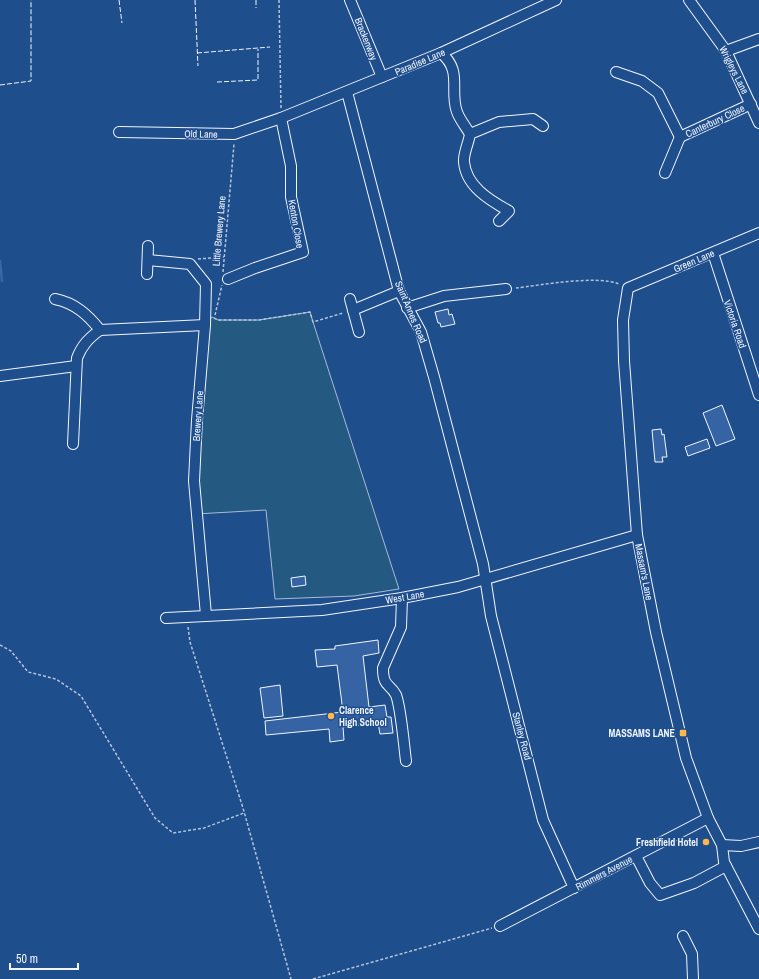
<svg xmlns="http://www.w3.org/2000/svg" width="759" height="979" viewBox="0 0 759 979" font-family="'Archivo Narrow',sans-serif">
<rect width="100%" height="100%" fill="#1f4e8c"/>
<path fill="#245a82" stroke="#a8bbd7" d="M 310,312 L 313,322 L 399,589 L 354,596 L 275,599 L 266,510 L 196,514 L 205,325 L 212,317 L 218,320 L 259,320 Z"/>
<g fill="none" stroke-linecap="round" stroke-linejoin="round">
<path stroke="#3b69a3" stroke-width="2.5" d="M 0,261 L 2,281"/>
</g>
<g fill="#3563a3" stroke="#f2f6ff">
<path d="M 448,309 L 449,315 L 452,314 L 455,324 L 441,327 L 440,323 L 438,323 L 435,312 Z"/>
<path d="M 722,405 L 735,439 L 716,446 L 703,413 Z"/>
<path d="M 661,429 L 662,435 L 664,434 L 667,457 L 662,457 L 663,462 L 655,462 L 652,430 Z"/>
<path d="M 707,439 L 710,448 L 688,456 L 685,447 Z"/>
<path d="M 305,576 L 306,585 L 292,587 L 291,578 Z"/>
<path d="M 378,640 L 379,653 L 363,656 L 369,707 L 385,705 L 387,717 L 391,717 L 393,733 L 380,734 L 378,723 L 343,727 L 344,740 L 330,742 L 329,729 L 266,735 L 265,721 L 343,712 L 337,665 L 317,667 L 315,650 L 335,649 L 335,646 Z"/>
<path d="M 280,685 L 283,716 L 264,718 L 260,688 Z"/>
</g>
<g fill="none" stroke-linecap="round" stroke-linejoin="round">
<g stroke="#f2f6ff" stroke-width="12">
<g id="minor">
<path d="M 350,0 L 382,77"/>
<path d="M 689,0 L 726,51 L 759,123"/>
<path d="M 726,51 L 759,39"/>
<path d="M 441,53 C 463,71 449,90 457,112 C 460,120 466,127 470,134"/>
<path d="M 616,72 L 642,81 L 658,93 L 680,137"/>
<path d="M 347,92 L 399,291 L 421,332 L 434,377 L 483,564 L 491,616 L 543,820 L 574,888"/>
<path d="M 119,132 L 234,134 L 281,118 L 441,53 L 556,0"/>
<path d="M 665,173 L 680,137 L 751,104"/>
<path d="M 499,221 L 509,211 C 489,200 466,186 464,162 C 463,154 469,142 470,134 L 499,122 L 533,119 L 543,126"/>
<path d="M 759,233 L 628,288 L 623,320 L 624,361 L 637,535 L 656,632 L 686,758 L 708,818 L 722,845 L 724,862 L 759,929"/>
<path d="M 713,253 L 759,395"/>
<path d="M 148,260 L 190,264 L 206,284 L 205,325 L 197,420 L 194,481 L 206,615"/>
<path d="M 147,274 L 148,246"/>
<path d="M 228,279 L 255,268 L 303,252 L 291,197 L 291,166 L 281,118"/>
<path d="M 55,299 C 75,303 88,315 100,330"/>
<path d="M 350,299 L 359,332"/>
<path d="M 407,308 L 444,296 L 506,289"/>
<path d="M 353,310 L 399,291"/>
<path d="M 0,376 L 76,366"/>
<path d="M 73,444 L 77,358 C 82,345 89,338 100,330 L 205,325"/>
<path d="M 402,598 L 401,627 L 383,668 C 383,688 390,683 396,695 C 401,708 404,746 406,761"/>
<path d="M 166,618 L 322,610 L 402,598 L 458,587 L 637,535"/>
<path d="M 722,845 L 741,846 L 759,842"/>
<path d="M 636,856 L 650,883 L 660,895 L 694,883 L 726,866"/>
<path d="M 500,926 L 708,818"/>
<path d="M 683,936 L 692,954 L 693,979"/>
</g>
</g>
<g stroke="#b3c4dc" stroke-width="1.5" stroke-dasharray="3 2" stroke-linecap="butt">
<path d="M 279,0 L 281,109"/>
<path d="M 198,259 L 224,257"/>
<path d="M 223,272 L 234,144"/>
<path d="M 516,288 C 541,285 597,275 619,284"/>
<path d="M 215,315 L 222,285"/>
<path d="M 214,318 L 218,320 L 259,320 L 310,312 L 313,322 L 343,313"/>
<path d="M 188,627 L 190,642 L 243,808 L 291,979"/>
<path d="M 0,645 L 11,651 L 28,672 L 56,679 L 81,696 L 155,818 L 173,833 L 204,828 L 244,813"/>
<path d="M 313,979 L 492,928"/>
</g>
<use href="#minor" stroke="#1f4e8c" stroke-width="10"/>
<g stroke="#f2f6ff" stroke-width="1" stroke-dasharray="5 2" stroke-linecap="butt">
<path d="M 119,0 L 122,23"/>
<path d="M 195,0 L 198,66"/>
<path d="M 256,0 L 256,8"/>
<path d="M 197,53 L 270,47"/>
<path d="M 217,82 L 258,80 L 258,49"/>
<path d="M 0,85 L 31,81 L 31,0"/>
</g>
</g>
<g fill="#ffb74d" stroke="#1f4e8c" stroke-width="1.5">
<circle cx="331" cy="716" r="4"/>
<rect x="679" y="729" width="8" height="8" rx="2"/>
<circle cx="706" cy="842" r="4"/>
</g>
<g text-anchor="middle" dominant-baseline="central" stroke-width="3" stroke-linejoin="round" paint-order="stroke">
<g font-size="10" fill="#f2f6ff" stroke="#1f4e8c">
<text transform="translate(366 39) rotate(68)">Brackenway</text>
<text transform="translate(420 62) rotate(-23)">Paradise Lane</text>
<text transform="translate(734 70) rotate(63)">Wrigleys Lane</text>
<text transform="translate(715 121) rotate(-25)">Canterbury Close</text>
<text transform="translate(201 134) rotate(1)">Old Lane</text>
<text transform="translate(296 224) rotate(80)">Kenton Close</text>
<text transform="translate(219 231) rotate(-85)">Little Brewery Lane</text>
<text transform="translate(694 261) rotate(-23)">Green Lane</text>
<text transform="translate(411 312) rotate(67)">Saint Annes Road</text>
<text transform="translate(735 324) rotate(71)">Victoria Road</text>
<text transform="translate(198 416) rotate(-86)">Brewery Lane</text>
<text transform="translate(644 572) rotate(79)">Massam's Lane</text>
<text transform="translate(405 597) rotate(-10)">West Lane</text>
<text transform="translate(522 736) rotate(75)">Stanley Road</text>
<text transform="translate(604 873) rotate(-28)">Rimmers Avenue</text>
</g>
<g font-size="10" font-weight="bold" fill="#f2f6ff" stroke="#1f4e8c" text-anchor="end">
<text x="339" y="710" text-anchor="start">Clarence<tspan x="339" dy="12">High School</tspan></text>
<text x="675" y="733">MASSAMS LANE</text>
<text x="698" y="842">Freshfield Hotel</text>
</g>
</g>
<path d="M10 963v6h68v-6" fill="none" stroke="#f2f6ff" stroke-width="2"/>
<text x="16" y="963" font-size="12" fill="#f2f6ff" stroke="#1f4e8c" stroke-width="3" paint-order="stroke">50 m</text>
</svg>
